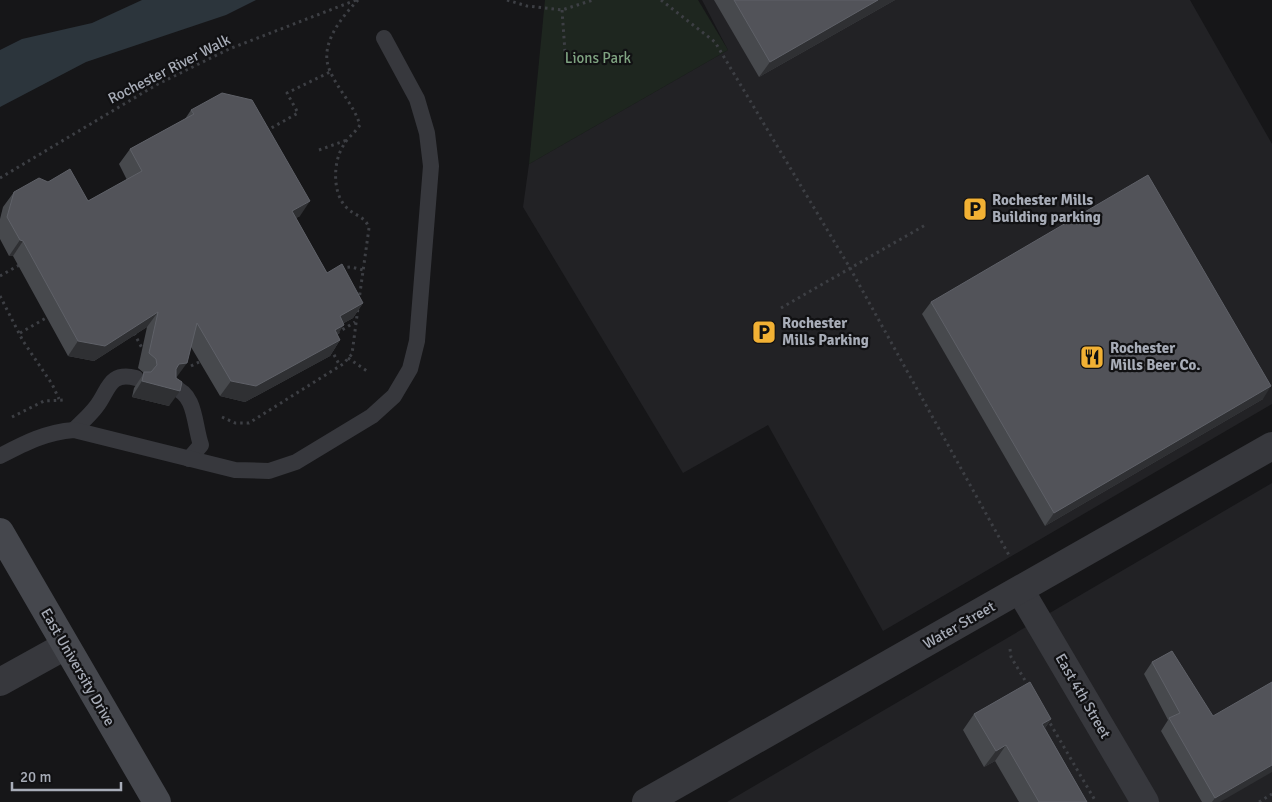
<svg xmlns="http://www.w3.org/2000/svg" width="1272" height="802" viewBox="0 0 1272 802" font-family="Signika,sans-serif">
<rect width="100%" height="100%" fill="#161618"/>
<g fill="#222225">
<path d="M 702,0 L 1190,0 L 1272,144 L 1272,404 L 883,631 L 768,425 L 683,473 L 523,207 L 529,164 L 728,50 Z"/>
<path d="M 1272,483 L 1272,802 L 727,802 Z"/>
</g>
<path fill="#1e261f" d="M 545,0 L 698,0 L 728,50 L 529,164 Z"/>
<path fill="#2c353c" d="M 142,0 L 256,0 L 226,15 L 86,62 L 0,107 L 0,50 L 22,39 L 92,23 Z"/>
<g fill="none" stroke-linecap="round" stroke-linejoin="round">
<g stroke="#3d3f44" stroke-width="3" stroke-dasharray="2.5 4" stroke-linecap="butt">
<path d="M 358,0 C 342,17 318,45 330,71 C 338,90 354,105 360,125 C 355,133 347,138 343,146 C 333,162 332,194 347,208 C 355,216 365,216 369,228 L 359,300"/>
<path d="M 507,0 L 527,6 L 562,10 L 593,0"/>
<path d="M 661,0 L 715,42 L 850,268 L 1010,557"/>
<path d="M 562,10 L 565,52"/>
<path d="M 266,131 L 298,113 L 287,93 L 330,72"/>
<path d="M 319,150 L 347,140"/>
<path d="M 0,178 L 156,85 L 229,49 L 356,0"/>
<path d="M 341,268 L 351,267 L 363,270"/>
<path d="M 0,276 L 21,264"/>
<path d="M 0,296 L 23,341 L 52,384 L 59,399"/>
<path d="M 781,308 L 927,224"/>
<path d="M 20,333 L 46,318"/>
<path d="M 134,333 L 143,350"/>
<path d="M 337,333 L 355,322"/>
<path d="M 331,349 L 340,366"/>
<path d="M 348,358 L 367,371"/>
<path d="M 191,366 L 203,360"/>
<path d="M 12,417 L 44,401 L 65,400"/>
<path d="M 222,417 L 235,423 L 249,423 L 343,364 L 352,354 L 358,308"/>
<path d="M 1010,649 L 1011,657 L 1029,687"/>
<path d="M 1047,718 L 1096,802"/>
<path d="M 1259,802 L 1272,794"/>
</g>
<g stroke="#37383d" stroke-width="16">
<path d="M 174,388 C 196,394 194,425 201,445 L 189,459"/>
<path d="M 74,430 C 82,422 90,415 96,407 C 109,391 108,371 136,378"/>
<path d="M 0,456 C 25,443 46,432 74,430 L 235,470 L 269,471 L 296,462 L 372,416 L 394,396 L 410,369 L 417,341 L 431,166 L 427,133 L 417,99 L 384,38"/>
</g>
<g stroke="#37383d" stroke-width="28">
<path d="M 1020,590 L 1145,802"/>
<path d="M 0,682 L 65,646"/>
<path d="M 646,802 L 1272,446"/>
</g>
<path stroke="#45474d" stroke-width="28" d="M 0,532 L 157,802"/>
</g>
<g fill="#47494d">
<path d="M 714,0 L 895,0 L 759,77 Z"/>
<path d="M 191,110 L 300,216 L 296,218 L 327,273 L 363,303 L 353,318 L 344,323 L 337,335 L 340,340 L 330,356 L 245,402 L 220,396 L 191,347 L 176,378 L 169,406 L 132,397 L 134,388 L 144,373 L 138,368 L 147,327 L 94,361 L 68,356 L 13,256 L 9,256 L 0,239 L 0,219 L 3,207 L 14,192 L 88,201 L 127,180 L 119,164 L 130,149 L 185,119 Z"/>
<path d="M 931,302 L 1263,399 L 1045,526 L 922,314 Z"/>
<path d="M 1172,651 L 1220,802 L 1202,802 L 1161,731 L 1168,720 L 1144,674 L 1152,662 Z"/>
<path d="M 974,714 L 1051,719 L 1045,728 L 1087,802 L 1019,802 L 995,761 L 984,767 L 963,730 Z"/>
</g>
<g fill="#2f3033">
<path d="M 878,0 L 895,0 L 759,77 L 770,62 Z"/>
<path d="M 310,201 L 300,216 L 281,226 L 292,211 Z"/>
<path d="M 20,240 L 23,241 L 13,256 L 9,256 Z"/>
<path d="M 363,303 L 353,318 L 329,331 L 340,316 Z"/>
<path d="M 158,312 L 147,327 L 94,361 L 68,356 L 78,341 Z"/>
<path d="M 344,325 L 334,340 L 335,330 Z"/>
<path d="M 340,340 L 330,356 L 245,402 L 220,396 L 231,381 Z"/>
<path d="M 187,363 L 176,378 L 176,369 L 179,364 Z"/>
<path d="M 142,381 L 180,391 L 169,406 L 132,397 Z"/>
<path d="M 1271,386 L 1263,399 L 1045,526 L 1054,513 Z"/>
<path d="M 1051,719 L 1040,735 L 1042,724 Z"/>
<path d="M 1006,745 L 995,761 L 984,767 L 996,751 Z"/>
<path d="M 1272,765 L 1272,772 L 1220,802 L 1212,802 L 1215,798 Z"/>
</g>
<g fill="#525359" stroke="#5f6168">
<path d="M 734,0 L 878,0 L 770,62 Z"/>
<path d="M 222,93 L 252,100 L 310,201 L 292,211 L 327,273 L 342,264 L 363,303 L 340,316 L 344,325 L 335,330 L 340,340 L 256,386 L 231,381 L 197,323 L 187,363 L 179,364 L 176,369 L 176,378 L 182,382 L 180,391 L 142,381 L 144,372 L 151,372 L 157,365 L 156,359 L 149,353 L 158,312 L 105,346 L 78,341 L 23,241 L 20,240 L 7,217 L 14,192 L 39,178 L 48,182 L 70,169 L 88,201 L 142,171 L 130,149 L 194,114 L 191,110 Z"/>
<path d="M 1148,175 L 1271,386 L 1054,513 L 931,302 Z"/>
<path d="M 1172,651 L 1213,716 L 1272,682 L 1272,765 L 1215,798 L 1169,718 L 1180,713 L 1152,662 Z"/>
<path d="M 1030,682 L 1051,719 L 1042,724 L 1087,802 L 1039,802 L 1006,745 L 996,751 L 974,714 Z"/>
</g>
<defs>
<g id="parking-square" transform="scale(1.25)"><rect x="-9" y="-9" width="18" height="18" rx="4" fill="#f2b134" stroke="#111113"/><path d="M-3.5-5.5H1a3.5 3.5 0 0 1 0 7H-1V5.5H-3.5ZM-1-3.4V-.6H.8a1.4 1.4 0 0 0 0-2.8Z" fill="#111"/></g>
<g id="restaurant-square" transform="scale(1.25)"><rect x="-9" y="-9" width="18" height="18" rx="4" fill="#f2b134" stroke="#111113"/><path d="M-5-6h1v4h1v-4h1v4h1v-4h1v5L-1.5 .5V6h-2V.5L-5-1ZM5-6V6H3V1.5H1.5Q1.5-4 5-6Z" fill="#111"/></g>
</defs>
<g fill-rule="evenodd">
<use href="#parking-square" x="975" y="209"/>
<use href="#parking-square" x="764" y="332"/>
<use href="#restaurant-square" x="1092" y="357"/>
</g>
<g text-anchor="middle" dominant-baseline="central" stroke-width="4.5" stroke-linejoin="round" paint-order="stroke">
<g font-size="15" fill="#7fa381" stroke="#111113">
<text x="598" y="58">Lions Park</text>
</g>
<g font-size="15" fill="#a8adb8" stroke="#111113">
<text transform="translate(169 69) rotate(-27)">Rochester River Walk</text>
<text transform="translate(959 625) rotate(-30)">Water Street</text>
<text transform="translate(78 667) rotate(60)">East University Drive</text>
<text transform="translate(1083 696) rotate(60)">East 4th Street</text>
</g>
<g font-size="15" font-weight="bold" fill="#a8adb8" stroke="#111113" text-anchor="start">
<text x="992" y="200">Rochester Mills<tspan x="992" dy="17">Building parking</tspan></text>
<text x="782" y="323">Rochester<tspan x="782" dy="17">Mills Parking</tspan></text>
<text x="1110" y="348">Rochester<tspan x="1110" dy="17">Mills Beer Co.</tspan></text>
</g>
</g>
<path d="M12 782v8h109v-8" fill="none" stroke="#a8adb8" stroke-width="2.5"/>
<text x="20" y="782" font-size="15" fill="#a8adb8" stroke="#111113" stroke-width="4" paint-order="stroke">20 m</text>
</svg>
